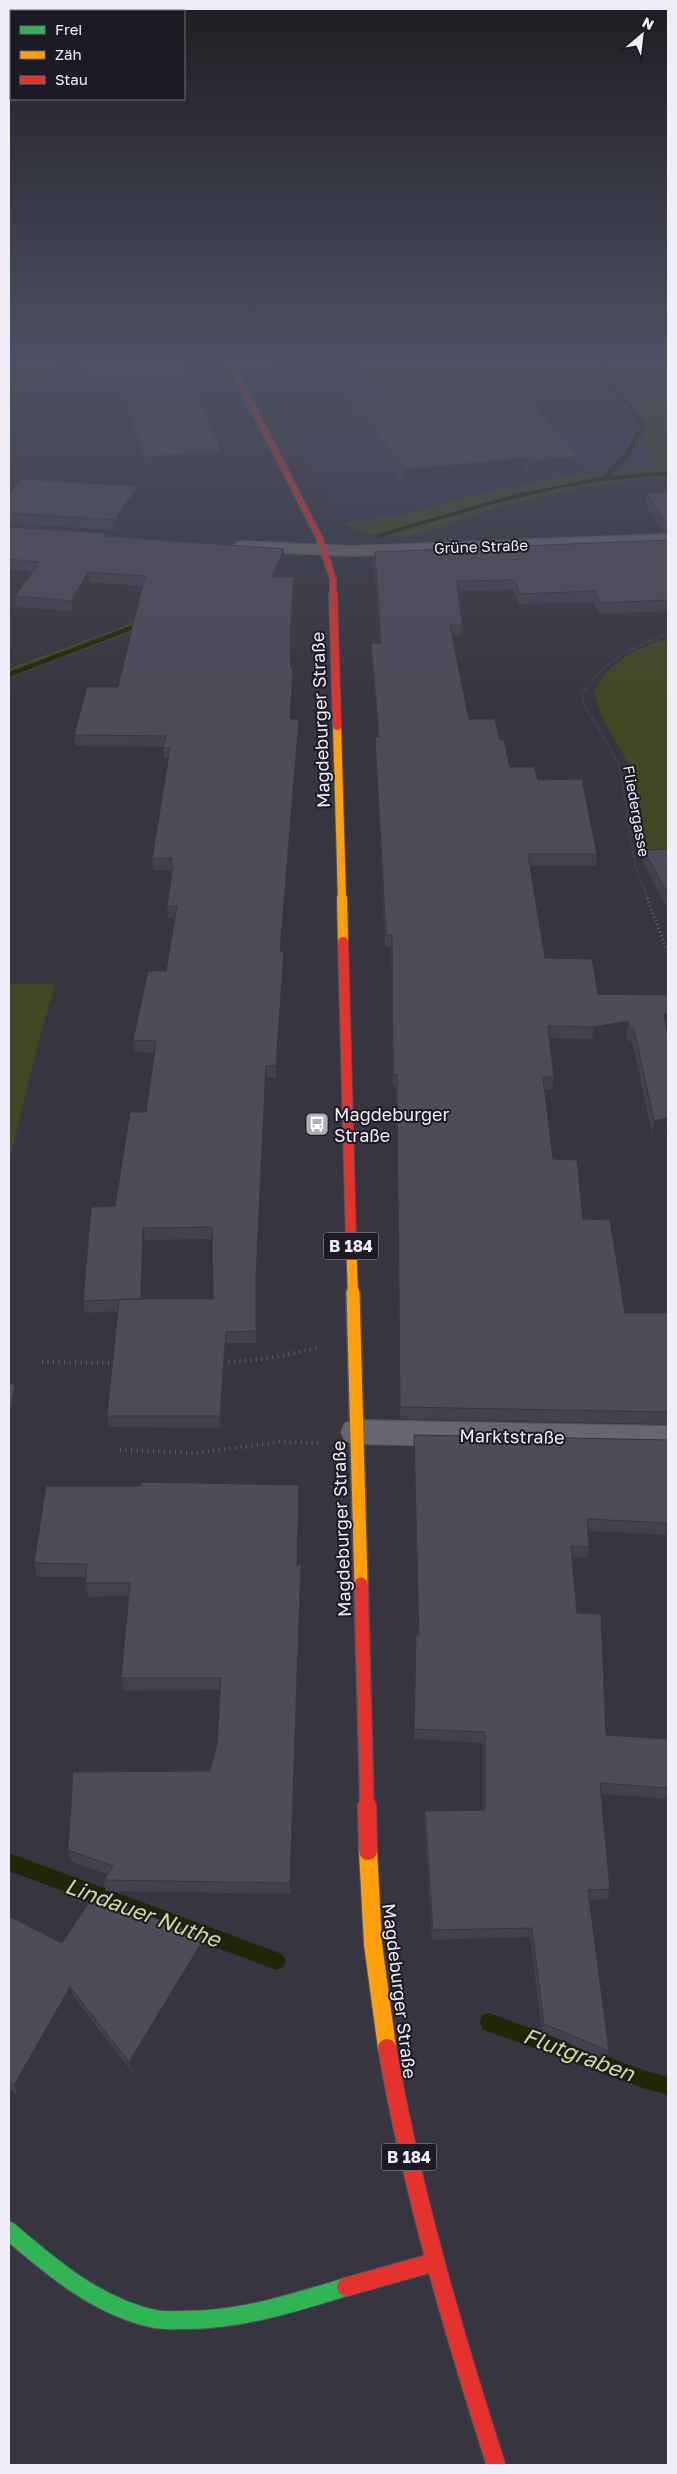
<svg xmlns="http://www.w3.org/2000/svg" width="677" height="2474" viewBox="0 0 677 2474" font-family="'Golos Text',sans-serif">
<rect width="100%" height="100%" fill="#37353f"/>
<path fill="#3b364c" d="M 456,426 L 639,431 L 654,466 L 563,476 L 481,493 L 405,514 L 343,523 L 297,440 Z"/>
<g fill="#424724">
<path d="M 9,361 L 51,361 L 55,378 L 9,394 Z"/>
<path d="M 357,361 L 668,361 L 668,476 C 606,482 546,494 485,511 C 462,517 439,530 417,534 C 390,539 367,536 343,523 L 405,514 L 481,493 L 563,476 L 654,466 L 639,431 L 633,403 L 517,399 L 400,402 Z"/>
<path d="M 144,619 L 137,630 L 9,678 L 9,668 Z"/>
<path d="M 668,639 L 668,858 L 644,859 L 629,765 L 602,717 L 594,692 C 609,661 636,648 668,639 Z"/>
<path d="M 9,984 L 55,984 L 36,1051 L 9,1163 Z"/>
</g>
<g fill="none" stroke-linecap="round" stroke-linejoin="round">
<g fill="#212606" fill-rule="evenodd">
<path d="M 599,361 L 605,361 L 614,382 L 646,425 L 631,454 L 612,476 L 668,471 L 668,475 L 604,481 L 565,487 L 497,503 L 377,538 L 377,534 L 516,494 L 602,477 L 625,453 L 640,425 L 608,382 Z"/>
<path d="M 146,620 L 153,622 L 9,677 L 9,672 Z"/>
<path d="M 9,1853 L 277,1952 L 283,1955 L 286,1961 L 283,1967 L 277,1970 L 9,1871 Z"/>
<path d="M 489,2013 L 640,2069 L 668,2077 L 668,2095 L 640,2087 L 482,2029 L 480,2022 L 482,2015 Z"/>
</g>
<g stroke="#56535c" stroke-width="3">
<path id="lane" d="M 261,361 L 293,361 L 288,364 L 233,371 L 228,368 L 233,365 Z"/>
</g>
<g stroke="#56535c" stroke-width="2">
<g id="street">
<path d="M 668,534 L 668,544 L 352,556 L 240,551 L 232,546 L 240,541 L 352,546 Z"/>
<path d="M 356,1420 L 668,1426 L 668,1450 L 356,1444 L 345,1441 L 341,1432 L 345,1423 Z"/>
</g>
</g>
<g stroke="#56535c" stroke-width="20">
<path id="fast" d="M 9,2231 C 51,2267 99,2308 155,2319 C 165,2321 176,2320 186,2320 C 241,2320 293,2303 346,2287"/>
</g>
<g stroke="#56535c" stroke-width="10">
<path id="slow-far3" d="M 337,726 L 342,899"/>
</g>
<g stroke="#56535c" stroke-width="12">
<g id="slow-far2">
<path d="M 342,898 L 343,942"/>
<path d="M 351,1241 L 353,1294"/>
</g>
</g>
<g stroke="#56535c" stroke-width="16">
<path id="slow-far1" d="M 353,1293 L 361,1584"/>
</g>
<g stroke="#56535c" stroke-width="20">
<path id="slow" d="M 368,1851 L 373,1944 L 387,2048"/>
</g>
<g stroke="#56535c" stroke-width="8">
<path id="jam-far4" d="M 229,361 L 319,537 L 333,579 L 333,596"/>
</g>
<g stroke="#56535c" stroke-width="10">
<path id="jam-far3" d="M 333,594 L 337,726"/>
</g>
<g stroke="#56535c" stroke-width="12">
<path id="jam-far2" d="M 343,942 L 351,1241"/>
</g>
<g stroke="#56535c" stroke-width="16">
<path id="jam-far1" d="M 361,1584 L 367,1807"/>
</g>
<g stroke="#56535c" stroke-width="20">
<g id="jam">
<path d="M 367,1806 L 368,1851"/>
<path d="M 387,2048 C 412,2190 452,2328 496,2465"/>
<path d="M 346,2287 L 435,2262"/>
</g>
</g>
<path stroke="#64626a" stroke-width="2" stroke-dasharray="0.5 2" stroke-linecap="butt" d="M 648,899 L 635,866 L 619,765 L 584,704 L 582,695 C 602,662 632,646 668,634"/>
<path stroke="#64626a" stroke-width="3" stroke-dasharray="1 3" stroke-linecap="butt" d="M 647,898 L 668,953"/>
<g stroke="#64626a" stroke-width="4" stroke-dasharray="1 4.5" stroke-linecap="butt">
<path d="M 42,1362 L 115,1363"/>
<path d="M 223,1363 L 270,1358 L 318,1348"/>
<path d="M 120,1450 L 196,1453 L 279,1442 L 319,1443"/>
</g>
<use href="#lane" fill="#67656d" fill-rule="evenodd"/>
<use href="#street" fill="#67656d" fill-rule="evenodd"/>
<use href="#fast" stroke="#30b455" stroke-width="18"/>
<use href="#slow-far3" stroke="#ff9f0a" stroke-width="8"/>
<use href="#slow-far2" stroke="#ff9f0a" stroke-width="10"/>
<use href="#slow-far1" stroke="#ff9f0a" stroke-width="13"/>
<use href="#slow" stroke="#ff9f0a" stroke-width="18"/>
<use href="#jam-far4" stroke="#e5322d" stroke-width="6"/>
<use href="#jam-far3" stroke="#e5322d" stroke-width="8"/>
<use href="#jam-far2" stroke="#e5322d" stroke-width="10"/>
<use href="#jam-far1" stroke="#e5322d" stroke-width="13"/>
<use href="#jam" stroke="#e5322d" stroke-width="18"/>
</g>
<g fill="#44414d" fill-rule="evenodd">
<path d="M 80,361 L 182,361 L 222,460 L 146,467 L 119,389 L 84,391 Z"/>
<path d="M 270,361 L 387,361 L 273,373 L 270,368 Z"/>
<path d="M 349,394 L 580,457 L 579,470 L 528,475 L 525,472 L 403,484 L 349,407 Z"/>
<path d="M 138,486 L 139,495 L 116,530 L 9,523 L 9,495 Z"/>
<path d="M 668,492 L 668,533 L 663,532 L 645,503 L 647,493 Z"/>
<path d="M 9,527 L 107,537 L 284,549 L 284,559 L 276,577 L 294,577 L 294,588 L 291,647 L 291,669 L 293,669 L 293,680 L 291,719 L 299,730 L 281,952 L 284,952 L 284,963 L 276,1078 L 267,1078 L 257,1290 L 256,1343 L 227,1343 L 221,1428 L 109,1427 L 107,1416 L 118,1311 L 85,1313 L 83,1301 L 146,1112 L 155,1053 L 135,1052 L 133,1040 L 166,971 L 175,918 L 168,918 L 167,906 L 172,877 L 171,870 L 153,870 L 152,859 L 168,758 L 164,758 L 163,747 L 76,746 L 74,735 L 118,687 L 143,586 L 90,582 L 73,611 L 16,607 L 15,596 L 33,572 L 9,569 ZM 212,1239 L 213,1299 L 142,1299 L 145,1240 Z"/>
<path d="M 668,540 L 668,611 L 599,614 L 594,602 L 519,604 L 514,590 L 458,591 L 462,625 L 462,635 L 452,636 L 469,719 L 500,740 L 510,767 L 538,780 L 597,854 L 596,866 L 530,866 L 545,958 L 598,994 L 668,995 L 668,1025 L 666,1026 L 668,1039 L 668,1130 L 652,1133 L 632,1041 L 628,1041 L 626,1033 L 592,1039 L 550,1038 L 554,1077 L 552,1089 L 544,1089 L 553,1159 L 583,1219 L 625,1313 L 668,1313 L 668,1424 L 400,1419 L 396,1086 L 393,1086 L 391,946 L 385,946 L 375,748 L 375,737 L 378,737 L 371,654 L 371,643 L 380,643 L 374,562 L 375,552 Z"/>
<path d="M 668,849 L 668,910 L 643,862 L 644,850 Z"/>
<path d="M 414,1435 L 668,1440 L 668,1535 L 588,1531 L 589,1547 L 587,1558 L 572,1557 L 577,1613 L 606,1735 L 668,1739 L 668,1799 L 601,1794 L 610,1889 L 607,1899 L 589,1900 L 609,2051 L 606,2060 L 542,2032 L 530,1937 L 432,1940 L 424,1821 L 425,1811 L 483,1810 L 483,1743 L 414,1739 L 415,1646 L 416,1635 L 418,1635 L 414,1447 Z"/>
<path d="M 300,1498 L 297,1565 L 301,1577 L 291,1894 L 106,1891 L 104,1880 L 107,1874 L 72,1862 L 68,1850 L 210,1771 L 217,1744 L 221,1690 L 124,1691 L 121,1678 L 129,1596 L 88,1597 L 85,1583 L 86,1577 L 37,1577 L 34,1563 Z"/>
<path d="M 9,1916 L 62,1943 L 206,1948 L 132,2072 L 74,1997 L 18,2095 L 9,2089 Z"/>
</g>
<g fill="#37353e">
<path d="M 303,361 L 387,361 L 273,373 L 272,364 Z"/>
<path d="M 222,451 L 222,460 L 146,467 L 145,457 Z"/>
<path d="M 580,457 L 579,470 L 528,475 L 530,461 Z"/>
<path d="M 526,458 L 525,472 L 403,484 L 404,470 Z"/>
<path d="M 138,486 L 139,495 L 116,530 L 115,520 Z"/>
<path d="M 284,549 L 284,559 L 272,588 L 272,577 Z"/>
<path d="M 88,572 L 90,582 L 73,611 L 71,601 Z"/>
<path d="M 294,577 L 294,588 L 291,647 L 290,637 Z"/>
<path d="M 293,669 L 293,680 L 290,730 L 290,719 Z"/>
<path d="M 299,719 L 299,730 L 280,963 L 280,952 Z"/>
<path d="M 284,952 L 284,963 L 276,1078 L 276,1066 Z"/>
<path d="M 668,1013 L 668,1025 L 662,1026 L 664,1014 Z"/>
<path d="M 628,1021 L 626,1033 L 592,1039 L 594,1027 Z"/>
<path d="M 266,1066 L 267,1078 L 257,1290 L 256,1343 L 256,1278 Z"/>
<path d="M 668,1118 L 668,1130 L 652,1133 L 654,1121 Z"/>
<path d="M 143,1228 L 145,1240 L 142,1310 L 141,1299 Z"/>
<path d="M 226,1332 L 227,1343 L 221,1428 L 220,1416 Z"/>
<path d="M 15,1384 L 18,1398 L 9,1449 L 9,1417 Z"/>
<path d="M 299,1485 L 300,1498 L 297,1579 L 297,1566 Z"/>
<path d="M 301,1564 L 301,1577 L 291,1894 L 290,1883 Z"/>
<path d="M 205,1937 L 206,1948 L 132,2072 L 129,2062 Z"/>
<path d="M 70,1987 L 74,1997 L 18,2095 L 14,2085 Z"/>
</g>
<g fill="#4f4c59" stroke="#37353e">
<path d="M 80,361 L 182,361 L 222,451 L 145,457 L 119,380 L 83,382 Z"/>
<path d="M 270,361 L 303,361 L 272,364 Z"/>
<path d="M 349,394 L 527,399 L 580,457 L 530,461 L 526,458 L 404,470 Z"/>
<path d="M 21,479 L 138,486 L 115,520 L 9,513 L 9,495 Z"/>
<path d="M 668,492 L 668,522 L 665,522 L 647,493 Z"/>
<path d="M 9,527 L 106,533 L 104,536 L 284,549 L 272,577 L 294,577 L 290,637 L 291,669 L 293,669 L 290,719 L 299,719 L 280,952 L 284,952 L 276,1066 L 266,1066 L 256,1278 L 256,1331 L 226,1332 L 220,1416 L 107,1416 L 119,1299 L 213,1299 L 212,1227 L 143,1228 L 141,1299 L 83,1301 L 91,1207 L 115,1206 L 130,1112 L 146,1112 L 156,1041 L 133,1040 L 148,971 L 166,971 L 177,906 L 167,906 L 173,866 L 171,866 L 172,858 L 152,859 L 170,748 L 163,747 L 166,736 L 74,735 L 87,687 L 118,687 L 145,576 L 88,572 L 71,601 L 15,596 L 40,562 L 9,559 Z"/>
<path d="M 668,540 L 668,600 L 601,603 L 595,591 L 520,594 L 515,580 L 457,581 L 462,625 L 450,625 L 469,719 L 495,719 L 500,740 L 504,740 L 510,767 L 534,767 L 538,780 L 582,779 L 597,854 L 528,854 L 545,958 L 592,959 L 598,994 L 668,995 L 668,1013 L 664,1014 L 668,1039 L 668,1118 L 654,1121 L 634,1029 L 630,1029 L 628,1021 L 594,1027 L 548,1026 L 554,1077 L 543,1077 L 553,1159 L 577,1160 L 583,1219 L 610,1220 L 625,1313 L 668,1313 L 668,1412 L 400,1407 L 397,1074 L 393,1074 L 392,935 L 386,935 L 375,737 L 379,737 L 371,643 L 381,643 L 375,552 Z"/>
<path d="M 668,849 L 668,894 L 644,850 Z"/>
<path d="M 9,1384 L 15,1384 L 9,1417 Z"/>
<path d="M 414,1435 L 668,1440 L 668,1523 L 587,1519 L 589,1547 L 571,1546 L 577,1613 L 601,1614 L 606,1735 L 668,1739 L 668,1788 L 600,1783 L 610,1889 L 588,1890 L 609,2051 L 544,2024 L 532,1928 L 433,1930 L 425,1811 L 485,1810 L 485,1732 L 414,1729 L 416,1635 L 419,1635 Z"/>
<path d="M 141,1482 L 299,1485 L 297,1566 L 301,1564 L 290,1883 L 104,1880 L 113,1866 L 68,1850 L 73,1772 L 210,1771 L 217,1744 L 221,1678 L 121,1678 L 130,1583 L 85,1583 L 87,1564 L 34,1563 L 46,1486 L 141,1486 Z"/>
<path d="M 94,1895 L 205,1937 L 129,2062 L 70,1987 L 14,2085 L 9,2082 L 9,1916 L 62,1943 Z"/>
</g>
<linearGradient id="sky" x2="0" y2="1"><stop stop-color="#1e1d23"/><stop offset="0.51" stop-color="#4d5163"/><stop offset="1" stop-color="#4d5163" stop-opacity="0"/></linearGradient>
<rect width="677" height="708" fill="url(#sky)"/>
<defs>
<g id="bus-square" transform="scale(1.25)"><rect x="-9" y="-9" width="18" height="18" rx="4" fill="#afadb8" stroke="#1c1a22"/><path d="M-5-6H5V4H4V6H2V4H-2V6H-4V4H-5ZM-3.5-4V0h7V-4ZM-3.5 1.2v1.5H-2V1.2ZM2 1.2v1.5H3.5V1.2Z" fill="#fff"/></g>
</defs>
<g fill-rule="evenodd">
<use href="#bus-square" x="317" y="1124"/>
</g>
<g text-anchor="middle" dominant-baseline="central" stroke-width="4" stroke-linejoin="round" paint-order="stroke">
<g font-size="15" fill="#f0edf9" stroke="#1c1a22">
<text transform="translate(481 546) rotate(-2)">Grüne Straße</text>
<text transform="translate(637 811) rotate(80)">Fliedergasse</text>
</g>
<g fill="#1c1a22" stroke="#b0aeb8" stroke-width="1">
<rect x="323.5" y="1232.5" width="55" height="27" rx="4"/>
<rect x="381.5" y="2143.5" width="55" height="27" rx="4"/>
</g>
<g font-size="16" font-weight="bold" fill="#f0edf9">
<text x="351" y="1246">B 184</text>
<text x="409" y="2157">B 184</text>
</g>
<g font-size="18" fill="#f0edf9" stroke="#1c1a22">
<text transform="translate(320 720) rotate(-92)">Magdeburger Straße</text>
<text transform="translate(512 1436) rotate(1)">Marktstraße</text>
<text transform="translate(341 1529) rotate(-92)">Magdeburger Straße</text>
<text transform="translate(400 1991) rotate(83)">Magdeburger Straße</text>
</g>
<g font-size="18" fill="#f0edf9" stroke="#1c1a22" text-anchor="start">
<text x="334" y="1114">Magdeburger<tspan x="334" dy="21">Straße</tspan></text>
</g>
<g font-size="22" font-style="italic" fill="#cedc8f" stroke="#1c1a22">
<text transform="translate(143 1912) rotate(20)">Lindauer Nuthe</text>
<text transform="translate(579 2054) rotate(20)">Flutgraben</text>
</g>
</g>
<rect width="677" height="2474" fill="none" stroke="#f0edf9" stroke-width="20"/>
<rect x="10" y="10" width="175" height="90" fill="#1c1a22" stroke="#716e78"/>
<rect x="20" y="26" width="25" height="8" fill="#30b455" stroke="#716e78"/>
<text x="55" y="35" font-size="15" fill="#f0edf9">Frei</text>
<rect x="20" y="51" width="25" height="8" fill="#ff9f0a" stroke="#716e78"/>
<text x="55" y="60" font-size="15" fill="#f0edf9">Zäh</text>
<rect x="20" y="76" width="25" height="8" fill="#e5322d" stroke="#716e78"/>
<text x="55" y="85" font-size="15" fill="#f0edf9">Stau</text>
<g transform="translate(642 35) rotate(28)" stroke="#1c1a22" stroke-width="4" paint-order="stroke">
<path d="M0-4L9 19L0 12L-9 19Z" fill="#f0edf9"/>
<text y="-8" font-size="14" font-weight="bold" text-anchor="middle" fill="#f0edf9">N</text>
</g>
</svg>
